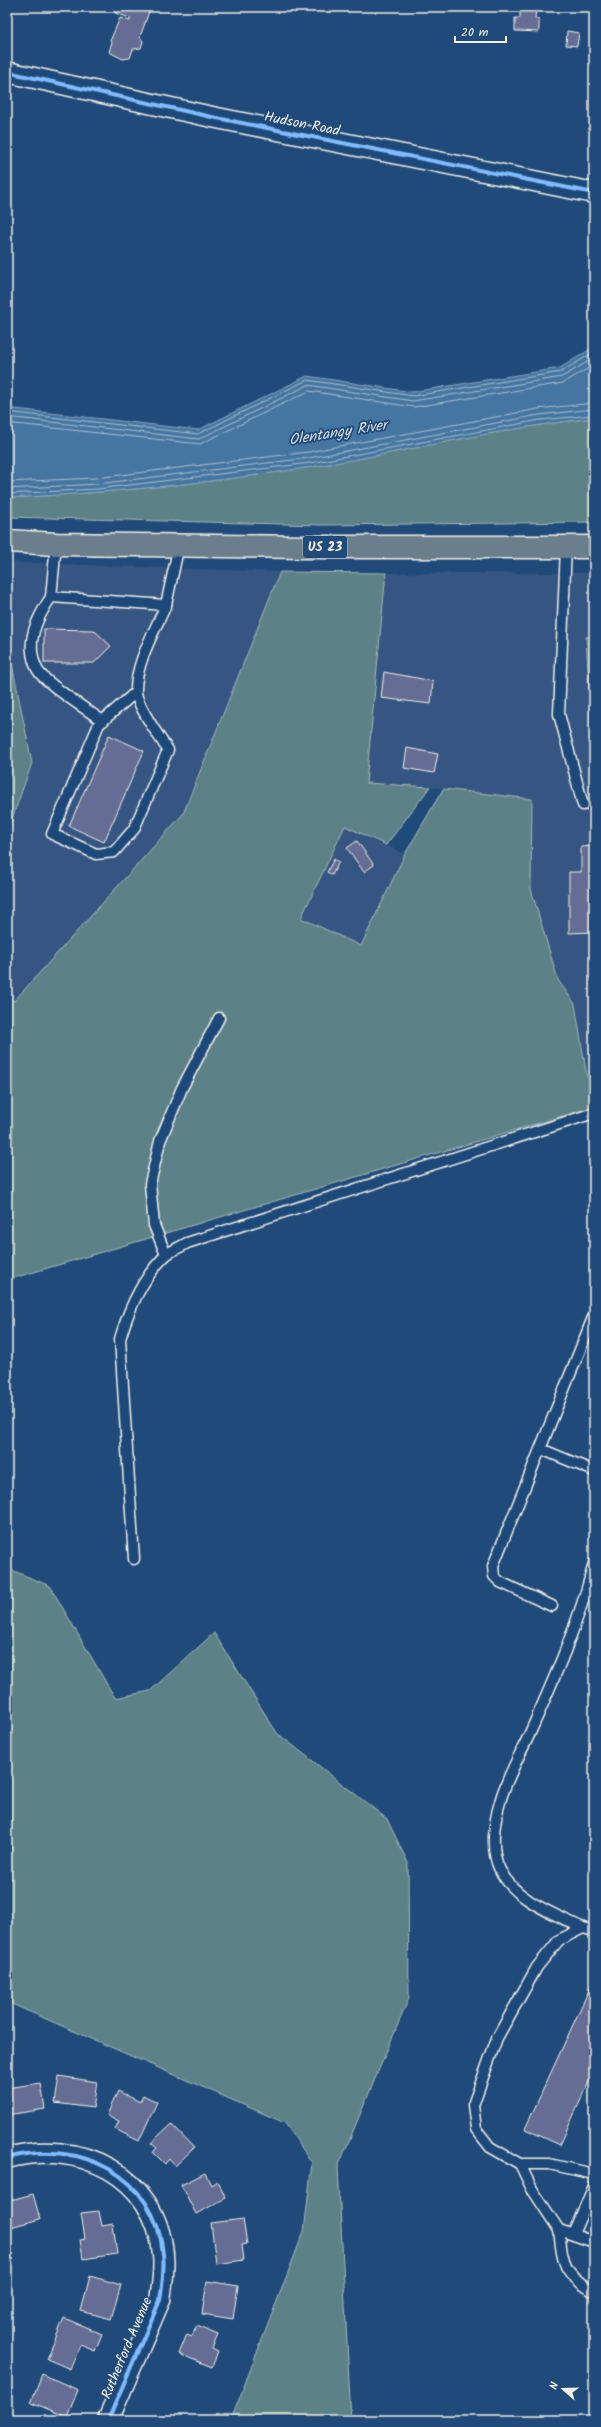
<svg xmlns="http://www.w3.org/2000/svg" width="601" height="2427" viewBox="0 0 601 2427" font-family="Kalam,sans-serif">
<rect width="100%" height="100%" fill="#1f4a7a"/>
<filter id="ink" filterUnits="userSpaceOnUse"><feTurbulence type="fractalNoise" baseFrequency=".025" numOctaves="2"/><feDisplacementMap in="SourceGraphic" scale="8" xChannelSelector="R" yChannelSelector="G"/><feConvolveMatrix kernelMatrix="1 2 1 2 8 2 1 2 1" color-interpolation-filters="sRGB"/></filter>
<g filter="url(#ink)">
<g fill="#345482">
<path d="M 7,562 L 280,572 L 183,814 L 14,1001 L 7,994 L 7,833 L 32,763 L 9,650 L 7,649 Z"/>
<path d="M 386,573 L 594,573 L 594,636 L 586,637 L 592,740 L 594,746 L 594,1075 L 587,1077 L 575,1004 L 558,980 L 531,889 L 532,799 L 430,787 L 366,783 Z"/>
<path d="M 345,825 L 405,854 L 361,947 L 301,918 Z"/>
</g>
<g fill="#5c8287" stroke="#a8bab8">
<path d="M 594,418 L 594,522 L 323,525 L 7,517 L 7,498 C 108,493 210,483 311,467 C 406,452 498,428 594,418 Z"/>
<path d="M 280,572 L 386,573 L 366,783 L 430,787 L 386,845 L 345,826 L 301,918 L 361,946 L 405,854 L 443,789 L 532,799 L 531,889 L 558,980 L 575,1004 L 587,1077 L 594,1075 L 594,1105 L 590,1108 L 7,1280 L 7,994 L 14,1001 L 183,814 Z"/>
<path d="M 594,636 L 594,746 L 592,740 L 586,637 Z"/>
<path d="M 7,649 L 9,649 L 32,763 L 7,833 Z"/>
<path d="M 7,1568 L 50,1586 L 115,1698 L 150,1691 L 214,1633 L 277,1733 L 387,1819 L 408,1863 L 409,1998 L 338,2167 L 351,2420 L 231,2420 L 304,2231 L 312,2163 L 285,2123 L 7,2002 Z"/>
</g>
<path fill="#4476a2" stroke="#8aa7be" d="M 594,347 L 594,418 C 498,428 406,452 311,467 C 211,483 108,493 7,498 L 7,408 L 198,430 L 307,376 L 412,392 L 560,368 Z"/>
<g fill="none" stroke-linecap="round" stroke-linejoin="round">
<g stroke="#aec0cc" stroke-width="1">
<path d="M 7,412 L 198,434 L 307,380 L 413,396 L 561,372 L 594,352"/>
<path d="M 7,417 L 199,439 L 308,385 L 413,401 L 562,377 L 594,358"/>
<path d="M 7,423 L 200,444 L 309,391 L 414,407 L 563,383 L 594,365"/>
<path d="M 7,482 L 96,478 L 308,452 L 538,409 L 594,403"/>
<path d="M 7,489 L 97,484 L 309,458 L 539,415 L 594,409"/>
<path d="M 7,494 L 97,489 L 310,463 L 540,420 L 594,415"/>
</g>
</g>
<g fill="#656d94" stroke="#f4f1e8">
<path d="M 117,7 L 134,7 L 134,9 L 138,11 L 140,7 L 150,9 L 140,37 L 143,41 L 141,48 L 133,49 L 130,58 L 123,59 L 109,52 L 112,42 L 110,41 L 120,18 L 130,21 L 130,18 L 115,13 Z"/>
<path d="M 520,7 L 536,7 L 535,19 L 539,19 L 539,32 L 515,31 L 515,18 L 520,18 Z"/>
<path d="M 567,31 L 579,33 L 577,46 L 566,45 Z"/>
<path d="M 44,629 L 94,630 L 111,646 L 94,663 L 44,663 Z"/>
<path d="M 384,672 L 433,681 L 431,704 L 381,698 Z"/>
<path d="M 109,735 L 144,751 L 104,842 L 69,826 Z"/>
<path d="M 407,748 L 438,754 L 434,773 L 404,768 Z"/>
<path d="M 357,841 L 374,865 L 364,872 L 347,848 Z"/>
<path d="M 594,846 L 594,932 L 569,933 L 569,872 L 581,872 L 581,847 Z"/>
<path d="M 334,859 L 339,862 L 332,875 L 327,872 Z"/>
<path d="M 594,1979 L 594,2071 L 560,2145 L 525,2129 Z"/>
<path d="M 59,2076 L 97,2082 L 93,2108 L 55,2103 Z"/>
<path d="M 41,2083 L 45,2109 L 7,2115 L 7,2088 Z"/>
<path d="M 118,2091 L 140,2102 L 143,2095 L 157,2102 L 139,2141 L 115,2129 L 119,2121 L 107,2115 Z"/>
<path d="M 171,2124 L 194,2148 L 175,2166 L 169,2159 L 165,2164 L 153,2152 L 157,2148 L 151,2143 Z"/>
<path d="M 205,2173 L 211,2185 L 217,2181 L 226,2198 L 196,2214 L 181,2185 Z"/>
<path d="M 33,2194 L 40,2219 L 7,2228 L 7,2201 Z"/>
<path d="M 99,2211 L 102,2226 L 113,2224 L 117,2254 L 83,2259 L 80,2240 L 85,2239 L 81,2213 Z"/>
<path d="M 594,2212 L 594,2227 L 589,2224 Z"/>
<path d="M 243,2219 L 247,2244 L 242,2245 L 244,2260 L 216,2264 L 211,2223 Z"/>
<path d="M 90,2276 L 121,2285 L 111,2319 L 81,2311 Z"/>
<path d="M 207,2281 L 238,2286 L 233,2319 L 202,2314 Z"/>
<path d="M 64,2318 L 102,2334 L 95,2351 L 80,2345 L 70,2369 L 47,2359 Z"/>
<path d="M 196,2326 L 218,2335 L 212,2349 L 218,2352 L 212,2367 L 179,2354 L 187,2334 L 192,2336 Z"/>
<path d="M 42,2374 L 78,2390 L 67,2417 L 31,2402 Z"/>
</g>
<g fill="none" stroke-linecap="round" stroke-linejoin="round">
<g stroke="#f4f1e8" stroke-width="13">
<g id="service">
<path d="M 56,544 L 51,597 L 166,605 L 179,545"/>
<path d="M 566,547 L 559,714 L 583,805"/>
<path d="M 51,597 C 37,618 24,643 37,669 C 43,682 89,711 103,721"/>
<path d="M 136,692 L 99,724 L 52,834 L 96,854 L 114,852 L 134,829 L 168,750 C 160,738 137,706 136,692 C 135,664 155,630 166,605"/>
<path d="M 166,1255 L 154,1225 L 150,1184 L 160,1141 L 182,1088 L 219,1018"/>
<path d="M 541,1449 L 594,1471"/>
<path d="M 134,1559 L 120,1339 C 129,1308 142,1278 166,1255 C 172,1250 181,1247 187,1243 L 594,1113"/>
<path d="M 552,1606 L 500,1582 L 494,1576 L 493,1566 L 594,1315"/>
<path d="M 583,1928 C 554,1914 515,1900 500,1870 C 490,1851 494,1822 500,1802 C 506,1779 520,1755 530,1733 C 555,1677 579,1622 594,1563"/>
<path d="M 594,1931 L 583,1928 L 559,1940 L 537,1967 L 497,2038 L 473,2105 L 476,2129 L 490,2147 L 520,2164 L 532,2189 L 559,2230 L 594,2242"/>
<path d="M 520,2164 L 549,2164 L 594,2174"/>
<path d="M 559,2230 C 563,2265 563,2273 594,2292"/>
<path d="M 573,2234 L 594,2186"/>
</g>
</g>
<g stroke="#f4f1e8" stroke-width="23">
<g id="minor">
<path d="M 7,72 L 212,117 L 594,193"/>
<path d="M 7,2158 C 78,2138 156,2175 163,2254 C 165,2270 162,2285 160,2300 L 108,2420"/>
</g>
</g>
<g stroke="#f4f1e8" stroke-width="25">
<path id="trunk" d="M 7,541 L 56,544 L 306,547 L 594,547"/>
</g>
<use href="#service" stroke="#1f4a7a" stroke-width="10"/>
<use href="#minor" stroke="#1f4a7a" stroke-width="20"/>
<use href="#trunk" stroke="#6b7e8b" stroke-width="22"/>
<g stroke="#1f4a7a" stroke-width="6">
<g id="cycleway">
<path d="M 7,72 L 212,117 L 594,193"/>
<path d="M 7,2158 C 78,2138 156,2175 163,2254 C 165,2270 162,2285 160,2300 L 108,2420"/>
</g>
</g>
<use href="#cycleway" stroke="#80bcff" stroke-width="4"/>
</g>
</g>
<g text-anchor="middle" dominant-baseline="central" stroke-width="3.5" stroke-linejoin="round" paint-order="stroke">
<rect fill="#1f4a7a" stroke="#b4bfc7" stroke-width="1" x="303" y="536" width="44" height="22" rx="3"/>
<g font-size="13" font-weight="bold" fill="#f4f1e8">
<text x="325" y="547">US 23</text>
</g>
<g font-size="14" fill="#f4f1e8" stroke="#1f4a7a">
<text transform="translate(302 124) rotate(11)">Hudson Road</text>
<text transform="translate(127 2348) rotate(-67)">Rutherford Avenue</text>
</g>
<g font-size="15" font-style="italic" fill="#dadfde" stroke="#1f4a7a">
<text transform="translate(338 433) rotate(-9)">Olentangy River</text>
</g>
</g>
<rect width="601" height="2427" fill="none" stroke="#1f4a7a" stroke-width="24"/>
<rect x="12" y="12" width="577" height="2403" fill="none" stroke="#f4f1e8" stroke-width="1.5" filter="url(#ink)"/>
<g transform="translate(563 2389) rotate(290)" stroke="#1f4a7a" stroke-width="3" paint-order="stroke">
<path d="M0-3L7 15L0 10L-7 15Z" fill="#f4f1e8"/>
<text y="-6" font-size="11" font-weight="bold" text-anchor="middle" fill="#f4f1e8">N</text>
</g>
<path d="M455 36v6h51v-6" fill="none" stroke="#f4f1e8" stroke-width="2"/>
<text x="461" y="36" font-size="12" fill="#f4f1e8" stroke="#1f4a7a" stroke-width="3" paint-order="stroke">20 m</text>
</svg>
